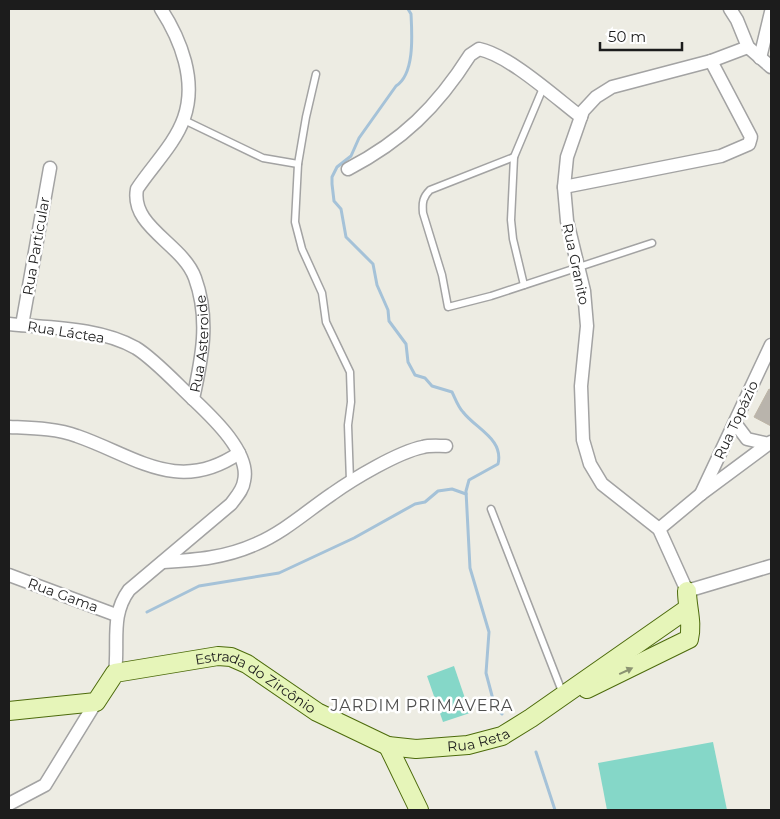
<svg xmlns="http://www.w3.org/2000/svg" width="780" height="819" viewBox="0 0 780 819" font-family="Montserrat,sans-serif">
<rect width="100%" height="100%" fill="#edece3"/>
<g fill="#85d7c8">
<path d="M 454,666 L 470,713 L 443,722 L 427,676 Z"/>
<path d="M 713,742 L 727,810 L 607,810 L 598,763 Z"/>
</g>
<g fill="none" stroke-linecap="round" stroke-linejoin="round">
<g stroke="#a5c2d8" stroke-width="3">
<path d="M 408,9 L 411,14 C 412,34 415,74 396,86 L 359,138 L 351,156 L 337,167 L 332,177 L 332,184 L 334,201 L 341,209 L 346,237 L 373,264 L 377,285 L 388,310 L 389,321 L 406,344 L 408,362 L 415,375 L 425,378 L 432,386 L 452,392 C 455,398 458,407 463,412 C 476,429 504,439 498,464 L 469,480 L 466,491 L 470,568 L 489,632 L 486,673 L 495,707 L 502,714"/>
<path d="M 147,612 L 199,586 L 279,573 L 354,538 L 415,504 L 425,502 L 438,491 L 452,489 L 466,494"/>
<path d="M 536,752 L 555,810"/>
</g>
</g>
<path fill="#b9b4ac" stroke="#bdb5a6" d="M 769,389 L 771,390 L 771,426 L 754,417 Z"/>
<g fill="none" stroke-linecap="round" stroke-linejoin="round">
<g stroke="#a3a3a3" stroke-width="9">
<g id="lane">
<path d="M 316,74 L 306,117 L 298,164 L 295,222 L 302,249 L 322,293 L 326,322 L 350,372 L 351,402 L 348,425 L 350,481"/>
<path d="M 184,120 L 263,158 L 298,164"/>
<path d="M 514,157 L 430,190 C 423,197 422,202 423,213 L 442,275 L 448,307 L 491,296 L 652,243"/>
<path d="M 524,285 L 513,239 L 511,220 L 514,157 L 543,88"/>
<path d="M 491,509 L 563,694"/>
</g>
</g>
<g stroke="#a3a3a3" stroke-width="15">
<g id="street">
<path d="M 730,9 L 737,20 L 748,47 L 771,67"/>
<path d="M 748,47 L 711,61 L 612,87 L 596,97 L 583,111 L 567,157 L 564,187 L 567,221 L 584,291 L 587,326 L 581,386 L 583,440 L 590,464 L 602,484 L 659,529 L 687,591 L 771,566"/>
<path d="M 760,58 L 771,12"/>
<path d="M 348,169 C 402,141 437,107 470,55 L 479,49 C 509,55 556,98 581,117"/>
<path d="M 564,187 L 721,156 L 749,144 L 751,137 L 711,61"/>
<path d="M 9,324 C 49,328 99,327 136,348 C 154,359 177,384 193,399"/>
<path d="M 22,325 L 50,168"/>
<path d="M 735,423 L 747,439 L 769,444"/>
<path d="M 9,427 C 30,428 56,428 77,436 C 135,456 178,495 239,453"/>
<path d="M 701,494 L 771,345"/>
<path d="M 659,529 L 701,494 L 771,442"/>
<path d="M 163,562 C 196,560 225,558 256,544 C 284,532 307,511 332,494 C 353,479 398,452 423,447 C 430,445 438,446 446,446"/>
<path d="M 9,575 L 116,615"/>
<path id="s1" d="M 115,673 C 119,642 110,616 129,590 L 231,504 C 236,497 243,490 244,481 C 251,453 212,417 193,399 C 202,358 210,319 195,278 C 183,244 130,227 137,189 C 152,166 175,144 184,118 C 197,81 181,40 161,9"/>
<path d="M 9,804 L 45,785 L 96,702"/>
</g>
</g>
<g stroke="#4d6b0c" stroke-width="20">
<g id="secondary">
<path d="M 587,689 L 689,639 C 693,623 687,607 687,591"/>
<path id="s2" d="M 9,711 L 96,702 L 115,673 L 218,656 L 231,657 L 247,664 L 317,712 L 388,746 L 416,749 L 468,745 L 502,736 L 531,718 L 687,609"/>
<path d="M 388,746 L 419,810"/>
</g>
</g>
<use href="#lane" stroke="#fff" stroke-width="6"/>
<use href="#street" stroke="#fff" stroke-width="12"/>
<use href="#secondary" stroke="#e6f5b9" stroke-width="18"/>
</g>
<defs><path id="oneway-solid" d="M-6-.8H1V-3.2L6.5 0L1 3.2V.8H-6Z" transform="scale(1.25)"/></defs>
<use fill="#8b9372" href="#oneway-solid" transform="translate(626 671) rotate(-25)"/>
<g text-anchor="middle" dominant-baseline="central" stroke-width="5" stroke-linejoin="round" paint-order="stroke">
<g font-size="14" fill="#1c1c1c" stroke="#fff">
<text transform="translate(36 246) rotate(-80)">Rua Particular</text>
<text transform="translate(576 264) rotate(78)">Rua Granito</text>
<text transform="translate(66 332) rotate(9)">Rua Láctea</text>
<text stroke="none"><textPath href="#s1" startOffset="402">Rua Asteroide</textPath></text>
<text transform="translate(736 420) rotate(-65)">Rua Topázio</text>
<text transform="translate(63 595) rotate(20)">Rua Gama</text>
<text stroke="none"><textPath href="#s2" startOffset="271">Estrada do Zircônio</textPath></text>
<text stroke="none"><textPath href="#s2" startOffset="512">Rua Reta</textPath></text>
</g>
<g font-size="16" letter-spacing="1" fill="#4f4f4f" stroke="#fff">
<text x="422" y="705">JARDIM PRIMAVERA</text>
</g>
</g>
<rect width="780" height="819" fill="none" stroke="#1c1c1c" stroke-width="20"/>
<path d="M600 42v8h82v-8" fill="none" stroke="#1c1c1c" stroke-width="2.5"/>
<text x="608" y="42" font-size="15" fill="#1c1c1c" stroke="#ffffff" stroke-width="4" paint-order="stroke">50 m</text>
</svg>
